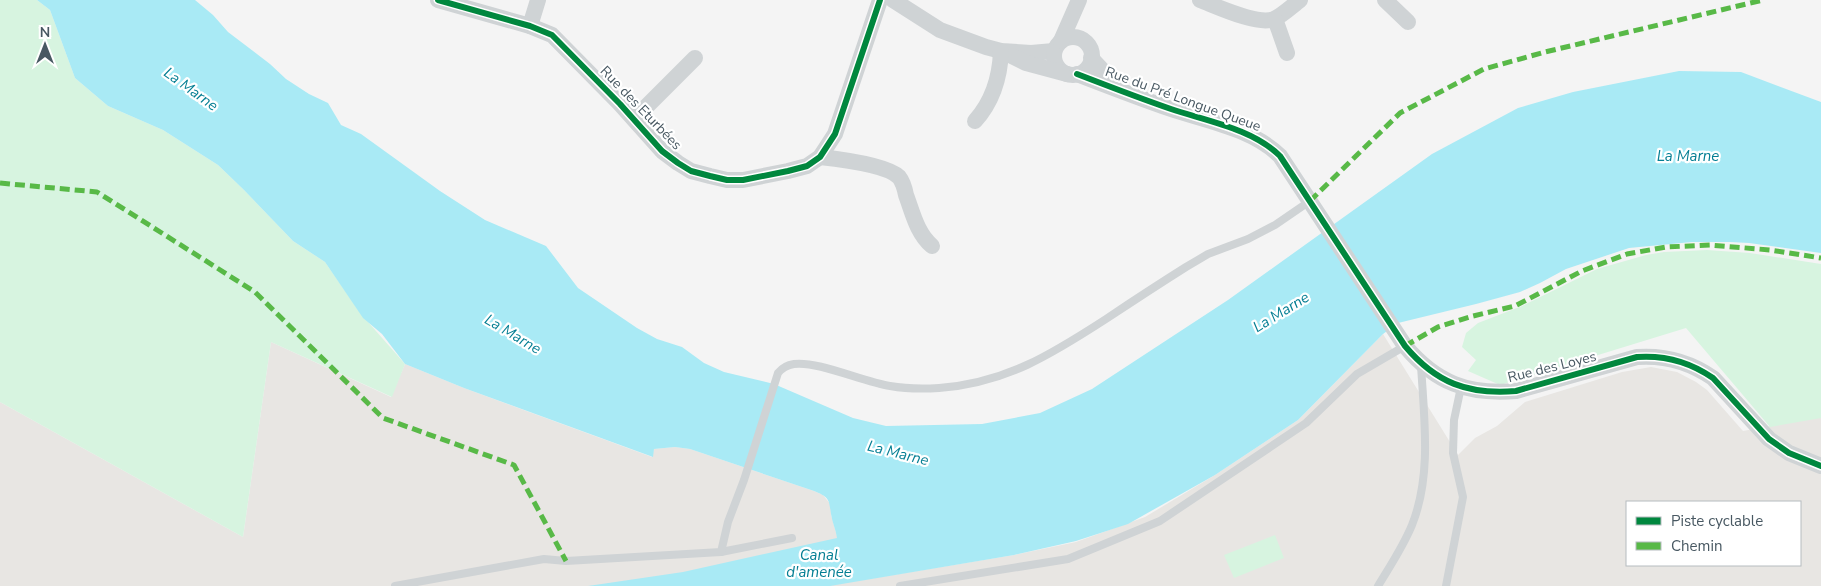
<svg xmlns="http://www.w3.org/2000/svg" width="1821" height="586" viewBox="0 0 1821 586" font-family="'Nunito Sans',sans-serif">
<rect width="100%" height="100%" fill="#f4f4f4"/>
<path fill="#e8e6e3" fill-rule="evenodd" d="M 1383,334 L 1458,455 L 1475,438 L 1497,426 L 1525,402 L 1622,372 L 1651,367 L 1677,372 L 1696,382 L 1707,390 L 1743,431 L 1821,417 L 1821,586 L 0,586 L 0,402 L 243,537 L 271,342 L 391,397 L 405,364 L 464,388 L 652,457 L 654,449 L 675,447 L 690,449 L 814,491 L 823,495 L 831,505 L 831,515 L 850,582 L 1014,555 L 1076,542 L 1145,517 L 1215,475 L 1298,420 ZM 1627,502 L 1800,502 L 1800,565 L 1627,565 Z"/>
<g fill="#d7f4e0">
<path d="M 0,0 L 37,0 L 50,10 L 75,78 L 108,106 L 163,130 L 218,165 L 244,190 L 293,241 L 325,262 L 361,314 L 405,364 L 392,397 L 271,342 L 243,537 L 0,402 Z"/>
<path d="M 1707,250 L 1750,253 L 1821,264 L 1821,418 L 1770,427 L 1686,328 L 1500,385 L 1468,371 L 1476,360 L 1462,347 L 1466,333 L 1478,323 L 1522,306 L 1597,269 L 1646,255 L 1664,252 Z"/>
<path d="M 1275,535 L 1284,558 L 1234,578 L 1224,555 Z"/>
</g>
<path fill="#a9eaf5" d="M 37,0 L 195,0 L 213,15 L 228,32 L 270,64 L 286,79 L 309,94 L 328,103 L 341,125 L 361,134 L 440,191 L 485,220 L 546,246 L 578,288 L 637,328 L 657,339 L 682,347 L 704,363 L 724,372 L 774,384 L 853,418 L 886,426 L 982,424 L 1040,413 L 1092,389 L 1228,300 L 1432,154 L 1518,108 L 1573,92 L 1679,71 L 1741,72 L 1821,102 L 1821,253 L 1749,243 L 1730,242 L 1692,242 L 1629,248 L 1566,269 L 1540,283 L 1520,292 L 1476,304 L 1398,323 L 1383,334 L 1298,420 L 1215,475 L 1128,524 L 1076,541 L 1014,555 L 830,586 L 588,586 L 683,572 L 837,538 C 836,530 832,522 831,514 C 829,499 829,497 814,491 L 690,449 L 675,447 L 654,449 L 653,457 L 464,388 L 405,364 L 382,334 L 363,318 L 325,262 L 293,241 L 244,190 L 218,165 L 163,130 L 108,106 L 75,78 L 50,10 Z"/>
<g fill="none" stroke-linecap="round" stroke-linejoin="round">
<g stroke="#cfd3d5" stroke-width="8">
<path d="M 721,552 L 792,538"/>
<path d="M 395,586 L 544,559 L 566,561 L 721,552 L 728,522 L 744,480 L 778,373 C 782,368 787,365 794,364 C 819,361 863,382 890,386 C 907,389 923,389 939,388 C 1006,383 1052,354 1106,319 C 1133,301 1159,284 1186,267 L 1208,254 L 1248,239 L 1275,225 L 1310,201"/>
<path d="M 900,586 L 1068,559 L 1160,521 L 1306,423 L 1357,374 L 1405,346"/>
<path d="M 1378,586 C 1390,566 1403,547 1412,525 C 1432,475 1424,418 1421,365"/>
<path d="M 1446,586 L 1463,497 L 1453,453 L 1454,420 L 1461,387"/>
</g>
<g stroke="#cfd3d5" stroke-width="16">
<path d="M 438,0 L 530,26 L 552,35 L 620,104 L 662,151 L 678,163 L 691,171 L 710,176 L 727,180 L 743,180 L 788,171 L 807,166 L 820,157 L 835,134 L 880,0"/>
<path d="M 893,0 L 940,30 L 986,47 L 1001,51 L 1031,53 L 1054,51"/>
<path d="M 1200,0 C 1216,6 1258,26 1274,19 C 1283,15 1292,6 1300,0"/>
<path d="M 1385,0 L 1408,22"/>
<path d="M 1275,19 L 1287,53"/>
<path d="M 530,26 L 538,0"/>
<circle cx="1073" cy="56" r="19"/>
<path d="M 1061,41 L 1079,0"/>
<path d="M 1012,56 L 1026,63 L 1067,74"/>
<path d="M 1091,58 L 1120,89"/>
<path d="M 1077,74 C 1108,86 1139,98 1171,109 C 1207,121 1253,129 1280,156 L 1405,346 C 1436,383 1468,395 1516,391 L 1637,357 C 1665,355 1690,362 1713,378 L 1769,439 L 1789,453 L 1821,466"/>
<path d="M 634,119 L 695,58"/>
<path d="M 975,121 C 993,101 1000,77 1001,51"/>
<path d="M 820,157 C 838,159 887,165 899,177 C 903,182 905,190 906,195 C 913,214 917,233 932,246"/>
</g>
<g stroke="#58b947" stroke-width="5" stroke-dasharray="10 5" stroke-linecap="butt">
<path d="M 0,183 L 97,192 L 255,292 L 383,418 L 514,465 L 566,561"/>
<path d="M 1310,201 L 1400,113 L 1484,69 L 1545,52 L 1763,0"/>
<path d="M 1405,346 L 1438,327 L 1473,316 L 1515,306 L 1582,271 L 1627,254 L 1666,247 L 1710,245 L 1770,250 L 1821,258"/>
</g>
<g stroke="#fff" stroke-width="9">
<g id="cycleway">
<path d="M 438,0 L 530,26 L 552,35 L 620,104 L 662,151 L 678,163 L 691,171 L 710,176 L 727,180 L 743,180 L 788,171 L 807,166 L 820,157 L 835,134 L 880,0"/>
<path d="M 1077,74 C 1108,86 1139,98 1171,109 C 1207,121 1253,129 1280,156 L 1405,346 C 1436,383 1468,395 1516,391 L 1637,357 C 1665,355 1690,362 1713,378 L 1769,439 L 1789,453 L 1821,466"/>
</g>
</g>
<use href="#cycleway" stroke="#00873e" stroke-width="6"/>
</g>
<g text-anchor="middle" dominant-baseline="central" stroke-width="4.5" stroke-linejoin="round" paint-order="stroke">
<g font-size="14" fill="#485862" stroke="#fff">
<text transform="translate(1183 99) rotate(20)">Rue du Pré Longue Queue</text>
<text transform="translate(641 108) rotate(46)">Rue des Eturbées</text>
<text transform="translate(1552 367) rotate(-14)">Rue des Loyes</text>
</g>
<g font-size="15" font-style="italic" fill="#047e93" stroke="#fff">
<text transform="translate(191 89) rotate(36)">La Marne</text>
<text x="1688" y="156">La Marne</text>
<text transform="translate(1281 312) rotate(-32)">La Marne</text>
<text transform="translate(513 334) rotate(31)">La Marne</text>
<text transform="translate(898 453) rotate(14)">La Marne</text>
<text x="819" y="555">Canal<tspan x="819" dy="17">d'amenée</tspan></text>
</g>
</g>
<rect x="1626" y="501" width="175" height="65" fill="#ffffff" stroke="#b6bcc0"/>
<rect x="1636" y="517" width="25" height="8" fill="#00873e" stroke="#b6bcc0"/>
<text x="1671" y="526" font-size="15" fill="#485862">Piste cyclable</text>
<rect x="1636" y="542" width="25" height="8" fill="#58b947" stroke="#b6bcc0"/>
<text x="1671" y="551" font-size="15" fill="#485862">Chemin</text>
<g transform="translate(45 45)" stroke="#ffffff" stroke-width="4" paint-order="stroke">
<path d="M0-4L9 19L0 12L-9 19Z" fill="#485862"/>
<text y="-8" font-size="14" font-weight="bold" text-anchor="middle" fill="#485862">N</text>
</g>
</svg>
